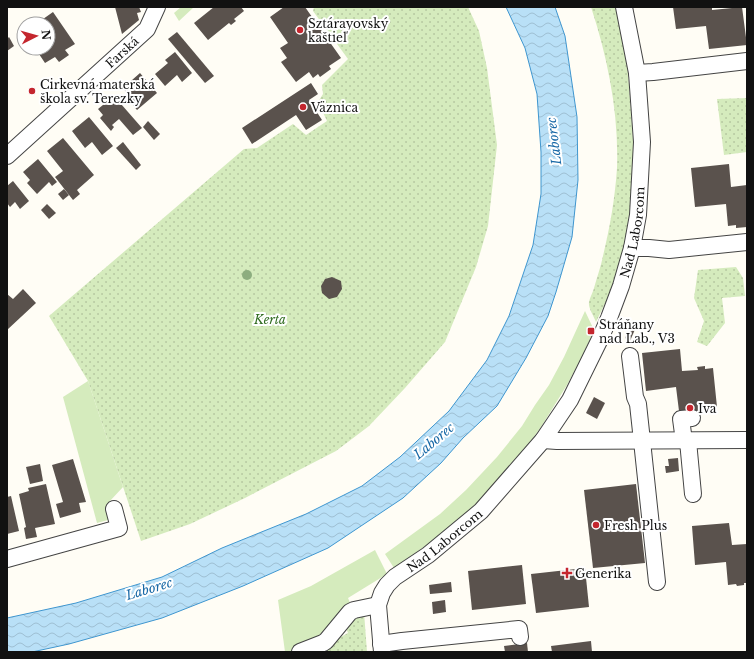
<svg xmlns="http://www.w3.org/2000/svg" width="754" height="659" viewBox="0 0 754 659" font-family="'Libre Baskerville',serif">
<defs>
<pattern id="park-dots" width="8" height="8" patternUnits="userSpaceOnUse"><rect width="8" height="8" fill="#d5ebbd"/><path d="M2 2h.1M6 6h.1" fill="none" stroke="#b6c8a1" stroke-width="1.8" stroke-linecap="round"/></pattern>
<pattern id="water-waves" width="16" height="10" patternUnits="userSpaceOnUse"><rect width="16" height="10" fill="#b9e0f7"/><path d="M0 5q4-4 8 0t8 0" fill="none" stroke="#9ebfd3"/></pattern>
</defs>
<rect width="100%" height="100%" fill="#fffdf5"/>
<g fill="#d5ebbd">
<path d="M 181,7 L 194,7 L 179,21 L 174,13 Z"/>
<path d="M 585,311 L 594,330 L 583,355 L 567,385 L 541,427 L 518,459 L 492,489 L 445,532 L 394,568 L 385,554 L 440,514 L 466,490 L 497,457 L 522,426 L 535,405 L 549,385 L 564,357 Z"/>
<path d="M 88,381 L 123,487 L 109,502 L 108,520 L 97,523 L 63,397 Z"/>
<path d="M 375,550 L 387,574 L 348,598 L 351,605 L 311,645 L 292,652 L 285,652 L 278,600 L 311,586 Z"/>
</g>
<g fill="url(#park-dots)">
<path d="M 314,7 L 468,7 L 479,31 L 487,68 L 497,145 L 488,226 L 476,267 L 445,342 L 405,388 L 369,426 L 336,451 L 245,498 L 190,524 L 141,541 L 88,381 L 49,316 L 244,149 L 257,148 L 293,124 L 306,135 L 327,121 L 318,102 L 323,94 L 322,85 L 348,59 L 313,11 Z"/>
<path d="M 591,7 L 615,7 L 620,24 L 628,72 L 633,139 L 633,205 L 621,263 L 611,291 L 596,322 C 594,316 588,308 589,302 C 590,297 593,292 594,288 C 597,277 601,266 603,256 C 610,227 615,198 617,168 C 619,114 608,59 591,7 Z"/>
<path d="M 747,98 L 747,152 L 724,155 L 717,99 Z"/>
<path d="M 736,267 L 743,278 L 745,296 L 722,298 L 725,323 L 707,346 L 697,342 L 704,321 L 694,298 L 698,270 Z"/>
<path d="M 364,612 L 367,652 L 311,652 L 319,649 L 348,633 L 345,626 L 353,616 Z"/>
</g>
<path fill="url(#water-waves)" stroke="#3f96cf" d="M 506,7 L 555,7 L 565,36 L 577,117 L 578,180 L 572,237 L 556,292 L 548,316 L 526,358 L 497,406 L 463,438 L 441,463 L 403,498 L 328,548 L 243,586 L 162,618 L 69,644 L 32,652 L 7,652 L 7,618 L 76,603 L 162,577 L 222,548 L 306,514 L 362,486 L 400,457 L 449,411 L 487,360 L 509,316 L 533,245 L 541,194 L 541,152 L 537,94 L 525,48 Z"/>
<g fill="#5a524d">
<path d="M 115,7 L 139,7 L 141,12 L 137,13 L 139,20 L 122,34 Z"/>
<path d="M 214,7 L 241,7 L 244,11 L 234,19 L 236,21 L 231,25 L 229,23 L 208,40 L 194,23 Z"/>
<path d="M 284,7 L 305,7 L 341,58 L 329,66 L 331,69 L 320,77 L 318,74 L 313,78 L 309,72 L 296,82 L 281,62 L 287,58 L 280,48 L 288,43 L 270,17 Z"/>
<path d="M 673,7 L 712,7 L 712,10 L 742,7 L 747,45 L 709,49 L 706,26 L 676,29 Z"/>
<path d="M 53,12 L 75,44 L 65,50 L 69,55 L 59,62 L 55,57 L 45,63 L 35,48 L 48,48 L 48,24 L 36,24 Z"/>
<path d="M 177,32 L 214,76 L 205,83 L 168,39 Z"/>
<path d="M 9,37 L 14,46 L 7,51 L 7,39 Z"/>
<path d="M 175,52 L 192,73 L 182,82 L 177,75 L 165,86 L 155,74 L 168,63 L 165,60 Z"/>
<path d="M 140,73 L 157,93 L 137,110 L 128,99 L 130,97 L 123,88 Z"/>
<path d="M 311,83 L 318,94 L 309,100 L 322,120 L 306,130 L 296,115 L 252,144 L 242,128 Z"/>
<path d="M 114,96 L 142,128 L 133,135 L 119,119 L 112,125 L 114,127 L 111,131 L 100,118 L 103,115 L 98,109 Z"/>
<path d="M 89,117 L 113,146 L 102,155 L 92,142 L 85,148 L 72,131 Z"/>
<path d="M 148,121 L 160,134 L 154,140 L 143,127 Z"/>
<path d="M 63,138 L 94,175 L 77,190 L 80,194 L 73,200 L 55,177 L 63,171 L 47,151 Z"/>
<path d="M 123,142 L 141,165 L 136,170 L 116,148 Z"/>
<path d="M 38,159 L 57,182 L 52,186 L 49,182 L 37,194 L 27,183 L 30,180 L 23,172 Z"/>
<path d="M 729,164 L 731,187 L 747,185 L 747,227 L 736,228 L 736,225 L 728,226 L 726,204 L 695,207 L 691,168 Z"/>
<path d="M 13,181 L 29,201 L 20,209 L 15,202 L 10,207 L 7,203 L 7,186 Z"/>
<path d="M 64,189 L 69,195 L 63,200 L 58,194 Z"/>
<path d="M 47,204 L 56,213 L 49,219 L 41,210 Z"/>
<path d="M 332,277 L 341,281 L 342,289 L 337,297 L 329,299 L 322,293 L 321,286 L 325,279 Z"/>
<path d="M 23,289 L 36,303 L 7,330 L 7,294 L 13,299 Z"/>
<path d="M 631,324 L 636,327 L 630,341 L 625,338 Z"/>
<path d="M 680,349 L 682,371 L 698,370 L 697,367 L 705,366 L 705,369 L 713,368 L 717,407 L 710,407 L 710,410 L 687,412 L 686,410 L 679,411 L 676,387 L 646,391 L 642,353 Z"/>
<path d="M 594,397 L 605,403 L 597,419 L 586,413 Z"/>
<path d="M 678,458 L 679,471 L 666,473 L 665,466 L 669,466 L 668,459 Z"/>
<path d="M 73,459 L 86,502 L 79,503 L 81,512 L 60,518 L 56,504 L 63,502 L 52,465 Z"/>
<path d="M 40,464 L 43,481 L 30,484 L 26,467 Z"/>
<path d="M 46,484 L 55,524 L 35,528 L 37,537 L 26,539 L 24,528 L 26,527 L 19,494 L 29,491 L 28,488 Z"/>
<path d="M 636,484 L 645,563 L 593,568 L 584,490 Z"/>
<path d="M 11,496 L 19,531 L 7,534 L 7,497 Z"/>
<path d="M 729,523 L 732,545 L 747,544 L 747,583 L 744,583 L 744,585 L 737,586 L 736,584 L 728,585 L 726,562 L 695,565 L 692,526 Z"/>
<path d="M 522,565 L 526,604 L 472,610 L 468,571 Z"/>
<path d="M 585,568 L 589,607 L 536,613 L 531,574 Z"/>
<path d="M 451,582 L 452,592 L 430,594 L 429,585 Z"/>
<path d="M 445,600 L 446,612 L 433,614 L 432,602 Z"/>
<path d="M 591,641 L 592,652 L 552,652 L 551,646 Z"/>
<path d="M 527,643 L 528,652 L 505,652 L 504,646 Z"/>
</g>
<g fill="none" stroke-linecap="round" stroke-linejoin="round">
<g stroke="#444" stroke-width="18">
<g id="minor">
<path d="M 637,73 L 653,72 L 747,61"/>
<path id="s1" d="M 7,156 L 147,29 L 157,7"/>
<path d="M 632,248 L 649,248 L 669,250 L 747,242"/>
<path d="M 630,356 L 635,397 L 638,404 L 642,441 L 657,582"/>
<path d="M 543,440 L 557,441 L 747,440"/>
<path d="M 684,441 L 681,419 L 692,418"/>
<path d="M 688,441 L 693,494"/>
<path d="M 7,559 L 119,528 L 114,509"/>
<path d="M 381,644 L 402,641 L 519,629 L 520,637"/>
<path d="M 300,652 L 323,643 L 326,641 L 350,612 L 354,610 L 378,605"/>
<path id="s2" d="M 382,652 L 378,605 L 382,593 L 387,585 L 395,577 L 428,555 L 481,511 L 543,440 L 570,400 L 600,339 L 609,318 L 621,286 L 632,248 L 638,215 L 642,142 L 637,73 L 624,7"/>
</g>
</g>
<use href="#minor" stroke="#fff" stroke-width="16"/>
</g>
<circle fill="#8dad7f" cx="247" cy="275" r="5"/>
<g fill="#c4262e" stroke="#fff" stroke-width="1.5">
<circle cx="300" cy="30" r="4"/>
<circle cx="32" cy="91" r="4"/>
<circle cx="303" cy="107" r="4"/>
<rect x="587" y="327" width="8" height="8" rx="2"/>
<circle cx="690" cy="408" r="4"/>
<circle cx="596" cy="525" r="4"/>
<path d="M565 567h4v4h4v4h-4v4h-4v-4h-4v-4h4z"/>
</g>
<g text-anchor="middle" dominant-baseline="central" stroke-width="4" stroke-linejoin="round" paint-order="stroke">
<g font-size="12" fill="#111" stroke="#fff" text-anchor="start">
<text x="308" y="23">Sztárayovský<tspan x="308" dy="14">kaštieľ</tspan></text>
<text x="40" y="84">Cirkevná materská<tspan x="40" dy="14">škola sv. Terezky</tspan></text>
<text x="311" y="107">Väznica</text>
<text x="599" y="324">Stráňany<tspan x="599" dy="14">nad Lab., V3</tspan></text>
<text x="698" y="408">Iva</text>
<text x="604" y="525">Fresh Plus</text>
<text x="575" y="573">Generika</text>
</g>
<g font-size="12" fill="#111" stroke="#fff">
<text stroke="none"><textPath href="#s1" startOffset="155">Farská</textPath></text>
<text stroke="none"><textPath href="#s2" startOffset="512">Nad Laborcom</textPath></text>
<text stroke="none"><textPath href="#s2" startOffset="142">Nad Laborcom</textPath></text>
</g>
<g font-size="12" font-style="italic" fill="#2f6b1f" stroke="#fff">
<text x="270" y="319">Kerta</text>
</g>
<g font-size="13" font-style="italic" fill="#1768a6" stroke="#fff">
<text transform="translate(554 141) rotate(-97)">Laborec</text>
<text transform="translate(434 441) rotate(-40)">Laborec</text>
<text transform="translate(149 589) rotate(-17)">Laborec</text>
</g>
</g>
<rect width="754" height="659" fill="none" stroke="#111111" stroke-width="16"/>
<g transform="translate(36 36) rotate(84)"><circle r="19" fill="#ffffff" stroke="#a0a0a0"/>
<path d="M0-3L7 15L0 10L-7 15Z" fill="#c4262e"/>
<text y="-6" font-size="11" font-weight="bold" text-anchor="middle" fill="#111111">N</text>
</g>
</svg>
